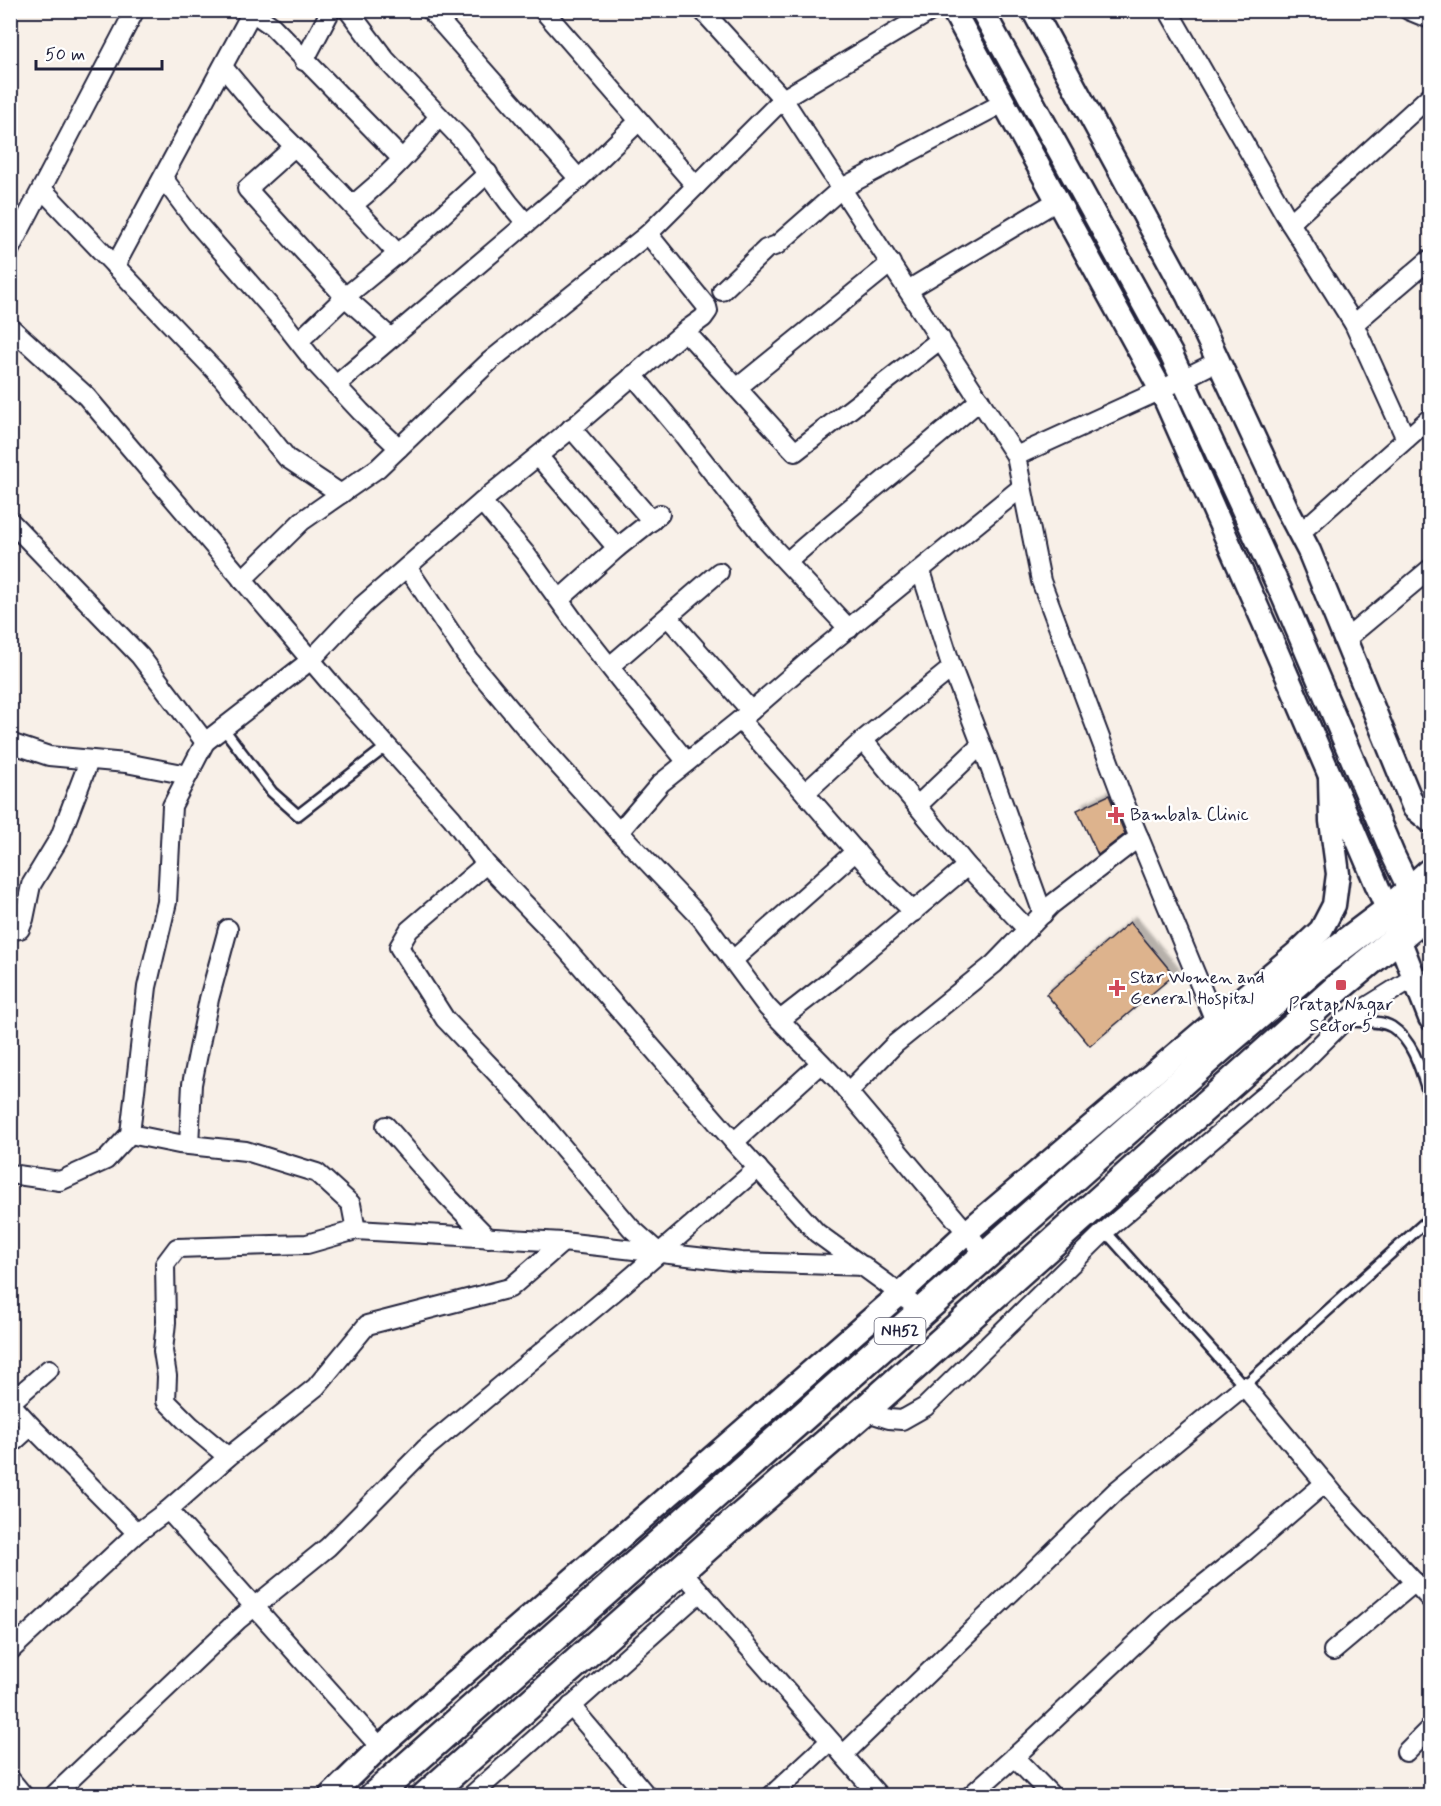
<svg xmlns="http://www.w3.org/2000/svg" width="1441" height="1806" viewBox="0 0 1441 1806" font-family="Mynerve,sans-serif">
<defs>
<filter id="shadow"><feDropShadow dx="5.5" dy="-5.5" stdDeviation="1.5" flood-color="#0004"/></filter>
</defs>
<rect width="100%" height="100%" fill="#f8f0e8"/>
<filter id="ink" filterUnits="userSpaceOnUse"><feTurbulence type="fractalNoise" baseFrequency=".0167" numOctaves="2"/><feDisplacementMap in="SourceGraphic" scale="12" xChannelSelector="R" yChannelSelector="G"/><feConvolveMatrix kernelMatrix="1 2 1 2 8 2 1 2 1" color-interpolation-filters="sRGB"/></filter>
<g filter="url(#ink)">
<g fill="#ddb38d" stroke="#22223b" stroke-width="1.5" filter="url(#shadow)">
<path d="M 1109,795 L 1125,834 L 1098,855 L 1077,810 Z"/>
<path d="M 1130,922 L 1174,975 L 1090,1046 L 1046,994 Z"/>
</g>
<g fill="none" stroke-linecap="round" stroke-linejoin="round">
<g stroke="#22223b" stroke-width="14">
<g id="service">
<path d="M 223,728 L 272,792 L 298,815 L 387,746"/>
<path d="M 1350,1021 C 1363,1022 1380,1020 1392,1027 C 1415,1042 1422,1075 1430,1099"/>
<path d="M 1105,1231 L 1244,1386 L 1430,1218"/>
</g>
</g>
<g stroke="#22223b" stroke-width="22">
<g id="minor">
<path d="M 348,10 L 385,59 L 463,141 L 509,203 L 526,223"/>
<path d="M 430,10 L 579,179"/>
<path d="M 702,10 L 783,99 L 1016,456"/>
<path d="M 1168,10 L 1290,223 L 1354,324 L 1406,439"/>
<path d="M 1408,10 L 1430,19"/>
<path d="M 252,12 L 272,26 L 402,159"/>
<path d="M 304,61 L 331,10"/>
<path d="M 223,67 L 264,116 L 337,189 L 398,254"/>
<path d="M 294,147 L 247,189 L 345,297 L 391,338"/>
<path d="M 163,178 L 196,222 L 280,318 L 317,365 L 361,412 L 399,448"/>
<path d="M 696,186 L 783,99 L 933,10"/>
<path d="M 42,189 L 223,379 L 287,458 L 341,494"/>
<path d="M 353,205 C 385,179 414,149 439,116"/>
<path d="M 1290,223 L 1430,96"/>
<path d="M 10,249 L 135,10"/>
<path d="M 115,266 L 253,10"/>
<path d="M 908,290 L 1057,201"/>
<path d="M 722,291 L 766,249 L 777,245 L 842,188 L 1003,103"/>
<path d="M 1354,324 L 1430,259"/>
<path d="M 10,327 L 86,396 L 333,686 L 452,818 L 486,864 L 547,927 L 741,1150 L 817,1233 L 887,1284 L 922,1312"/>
<path d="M 685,331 L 795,452 L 941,339"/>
<path d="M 299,341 L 345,297 L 423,233 L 488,173"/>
<path d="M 1218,361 L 1161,390 L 1016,456 L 1041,581 L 1123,799 L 1215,1021 L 1222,1030"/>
<path d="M 633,375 L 680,431 L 764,538 L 849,629"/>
<path d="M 336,385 L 579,179 L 639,121"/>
<path d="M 737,388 L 891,263"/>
<path d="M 571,428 L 652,521"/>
<path d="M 538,456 L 617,548 L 560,599"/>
<path d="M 482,502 L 525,553 L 579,628 L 631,694 L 687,762"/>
<path d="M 10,521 L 140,656 L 205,742 L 311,660 L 363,605 L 491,494 L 577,424 L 685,331 L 703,318 L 708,311 L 707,307 L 648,234"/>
<path d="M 1300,533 L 1430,418"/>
<path d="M 617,548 L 660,514"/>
<path d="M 787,562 C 850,506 917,455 980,400"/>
<path d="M 407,567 L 470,661 L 535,739 L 619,832"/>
<path d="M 921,571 L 952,668 L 987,759 L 1043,914"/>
<path d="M 242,580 L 302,521 L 378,468 L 490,361 L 648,234 L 696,186 L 543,10"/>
<path d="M 668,617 L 751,711"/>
<path d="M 1346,639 L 1430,569"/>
<path d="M 610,666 L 719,572"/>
<path d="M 740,720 L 805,793"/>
<path d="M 863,740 L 967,866 L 1027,929"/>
<path d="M 10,743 L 49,756 L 126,763 L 188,775"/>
<path d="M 917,806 L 981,745"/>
<path d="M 486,864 L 409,930 L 399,947 L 445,1019 L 527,1105 L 631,1228 L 659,1253"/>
<path d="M 914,912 L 878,877 L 805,793 L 863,740 L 952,668"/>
<path d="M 10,931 L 20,929 L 24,919 L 31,885 L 60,837 L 89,761"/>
<path d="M 733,960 L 856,851"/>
<path d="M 780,1020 L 834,978 L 967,866"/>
<path d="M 848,1092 L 895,1044 L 994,964 L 1051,905 L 1139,837"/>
<path d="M 386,1126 L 447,1196 L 488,1238"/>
<path d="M 130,1134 L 179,1144 L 246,1151 L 317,1173 L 351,1204 L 356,1230"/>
<path d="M 734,1142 L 821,1063"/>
<path d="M 189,1145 L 192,1084 L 209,999 L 228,929"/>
<path d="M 10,1174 L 60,1181 L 106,1160 L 130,1134 L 147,987 L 167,902 L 172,806 L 205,742"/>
<path d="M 985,1254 L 837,1079 L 767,1007 L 701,918 L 619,832 L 661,783 L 751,711 L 812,658 L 1022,487"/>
<path d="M 49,1369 L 10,1403 L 31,1426 L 137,1533"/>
<path d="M 864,1411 L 889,1419 L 902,1420 L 925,1407 L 1105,1231 L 1301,1064 L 1344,1021 L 1413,978"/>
<path d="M 10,1445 L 31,1426"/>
<path d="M 228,1457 L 191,1426 L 166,1401 L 167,1376 L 163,1351 L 166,1322 L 165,1264 L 177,1248 L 307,1244 L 356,1230 L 563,1242 L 741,1262 L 864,1266"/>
<path d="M 168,1510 L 380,1747"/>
<path d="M 681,1570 L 879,1796"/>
<path d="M 10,1651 L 137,1533 L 168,1510 L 228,1457 L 316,1387 L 367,1325 L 510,1288 L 563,1242"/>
<path d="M 1333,1651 L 1415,1582"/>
<path d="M 571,1706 L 647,1796"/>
<path d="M 1406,1752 L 1430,1728"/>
<path d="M 843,1755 L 1116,1491 L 1244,1386 L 1339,1500 L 1430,1599"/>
<path d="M 1014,1757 L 1052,1796"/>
<path d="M 10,1779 L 24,1796"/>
<path d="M 53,1796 L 238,1620 L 328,1547 L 425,1449 L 621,1286 L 758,1168"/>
<path d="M 471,1796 L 700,1592"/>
<path d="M 771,1796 L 830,1741"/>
<path d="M 970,1796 L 1023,1749 L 1170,1611 L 1246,1551 L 1325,1483"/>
</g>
</g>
<g stroke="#22223b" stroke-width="27">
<g id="tertiary">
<path d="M 953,10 L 1161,390 L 1276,650 L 1388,911 L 1430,1018"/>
<path d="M 982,10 L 1171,354 L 1283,596 L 1393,855 L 1430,932"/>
<path d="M 1033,10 L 1188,296 L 1287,509 L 1309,551 L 1414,808 L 1430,821"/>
<path d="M 330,1796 L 380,1747 L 900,1294 L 967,1232 L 1215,1021 L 1300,950 L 1321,930 L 1334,905 L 1338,874 L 1331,821 L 1330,778"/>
</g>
</g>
<g stroke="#22223b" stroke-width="33">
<g id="trunk">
<path d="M 374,1796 L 1229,1040 L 1318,964 L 1388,911 L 1430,873"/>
<path d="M 426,1796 L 719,1536 L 864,1411 L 1341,985 L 1430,911"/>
</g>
</g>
<use href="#service" stroke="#fff" stroke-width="9"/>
<use href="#minor" stroke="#fff" stroke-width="18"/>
<use href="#tertiary" stroke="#fff" stroke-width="22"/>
<use href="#trunk" stroke="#fff" stroke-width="28"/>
</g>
</g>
<g fill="#d1495b" stroke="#fff" stroke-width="2">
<path d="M1113 806h6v6h6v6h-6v6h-6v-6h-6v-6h6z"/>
<rect x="1335" y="979" width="12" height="12" rx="3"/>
<path d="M1114 979h6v6h6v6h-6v6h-6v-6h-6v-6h6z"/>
</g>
<g text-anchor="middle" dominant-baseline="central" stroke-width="5" stroke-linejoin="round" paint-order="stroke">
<rect fill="#fff" stroke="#646476" stroke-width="1.5" x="874.5" y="1318" width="51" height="26" rx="4.5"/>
<g font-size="16" font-weight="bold" fill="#22223b">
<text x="900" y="1331">NH52</text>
</g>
<g font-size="18" fill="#22223b" stroke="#fff" text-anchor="start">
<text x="1130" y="815">Bambala Clinic</text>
<text x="1130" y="978">Star Women and<tspan x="1130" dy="21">General Hospital</tspan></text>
<text x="1341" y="1005" text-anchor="middle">Pratap Nagar<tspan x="1341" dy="21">Sector 5</tspan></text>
</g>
</g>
<rect width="1441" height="1806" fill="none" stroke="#fff" stroke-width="36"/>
<rect x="18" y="18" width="1405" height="1770" fill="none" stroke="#22223b" stroke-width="2" filter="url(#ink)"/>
<path d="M36 60v9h126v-9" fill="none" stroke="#22223b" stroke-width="3"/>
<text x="45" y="60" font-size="18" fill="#22223b" stroke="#ffffff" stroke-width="4.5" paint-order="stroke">50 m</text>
</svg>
